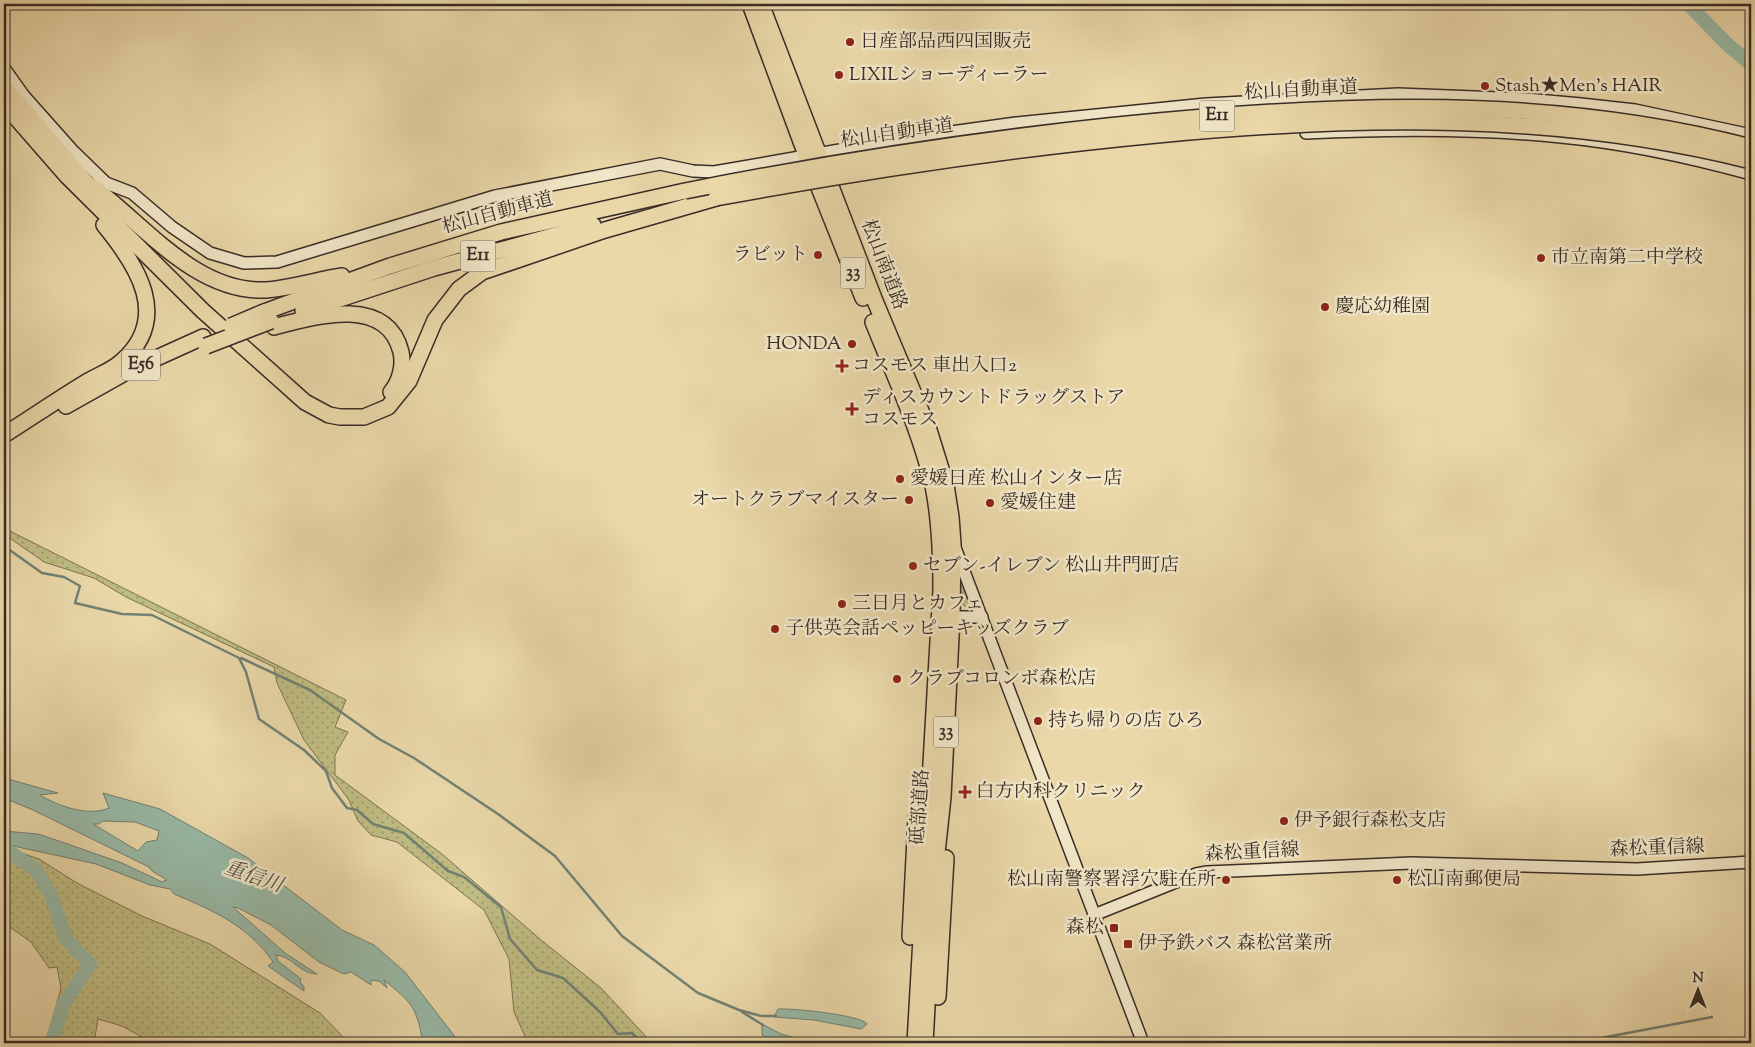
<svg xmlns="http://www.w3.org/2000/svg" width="1755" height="1047" viewBox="0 0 1755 1047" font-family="'Sorts Mill Goudy','Noto Serif JP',serif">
<defs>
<pattern id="grass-dots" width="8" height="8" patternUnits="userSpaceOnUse" patternTransform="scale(1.25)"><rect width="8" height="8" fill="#bfbc82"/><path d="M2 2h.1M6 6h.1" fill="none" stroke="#9c996a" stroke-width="1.8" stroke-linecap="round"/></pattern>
</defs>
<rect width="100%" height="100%" fill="#ead8a9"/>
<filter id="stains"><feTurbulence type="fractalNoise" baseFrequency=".004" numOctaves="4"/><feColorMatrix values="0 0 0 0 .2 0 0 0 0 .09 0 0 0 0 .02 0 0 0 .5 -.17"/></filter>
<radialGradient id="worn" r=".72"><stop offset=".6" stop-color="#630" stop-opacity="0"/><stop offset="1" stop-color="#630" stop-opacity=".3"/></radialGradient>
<g fill="url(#grass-dots)" stroke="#7c7454">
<path d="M 4,528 L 346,700 L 335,727 L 348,732 L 335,755 L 335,775 L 442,854 L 541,940 L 601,988 L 652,1043 L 528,1043 L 514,1012 L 509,959 L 484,910 L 397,842 L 371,835 L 358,821 L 349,800 L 304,740 L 277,683 L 274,667 L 126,597 L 94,578 L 44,562 L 4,534 Z"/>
<path d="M 959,566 L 973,610 L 971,610 L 958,601 Z"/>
<path d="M 4,847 L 39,859 L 77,883 L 142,916 L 210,944 L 320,1013 L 349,1043 L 153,1043 L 122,1026 L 98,1019 L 94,1043 L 46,1043 L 61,988 L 57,967 L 49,968 L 31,942 L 4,923 Z"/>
</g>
<g fill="#98baa7" stroke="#728174" fill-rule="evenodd">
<path d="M 4,778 L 58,793 L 40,795 C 58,806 88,817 109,808 L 103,793 L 160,809 L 248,858 L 342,930 L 374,945 L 405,972 L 460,1043 L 423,1043 C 416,1006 413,1004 384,980 L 387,988 L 379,981 L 371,980 L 371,985 L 351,972 L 344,974 L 319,962 L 271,925 L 238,908 L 233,907 L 285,953 L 317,974 C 300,974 292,956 276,955 L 278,961 L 301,979 L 300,982 L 304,987 L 304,991 L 268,966 L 273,962 C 249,926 212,910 174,894 L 170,889 L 150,885 L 96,864 L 4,844 L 4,831 L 38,834 L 56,840 L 122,863 L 162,882 L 167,880 L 152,871 L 149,867 L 33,810 L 4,798 ZM 103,821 L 135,822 L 159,831 L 157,840 L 146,842 L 138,851 L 93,824 L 99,824 Z"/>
<path d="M 778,1009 C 792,1008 861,1015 867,1024 L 861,1029 L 814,1020 L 774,1017 Z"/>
<path d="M 762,1024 L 781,1034 L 815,1043 L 780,1043 L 762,1035 Z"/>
</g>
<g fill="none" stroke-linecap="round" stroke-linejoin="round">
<g stroke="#728174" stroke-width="2.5">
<path d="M 4,546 L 42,573 L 64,577 L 80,586 L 75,603 L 122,614 L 152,615 L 239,658 L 246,672 L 259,719 L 304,750 L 326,771 L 332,788 L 347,808 L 357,810 L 373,824 L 404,833 L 448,871 L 464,877 L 501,907 L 510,939 L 537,970 L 563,978 L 600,1012 L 618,1034 L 632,1033 L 642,1043"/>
<path d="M 241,658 L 310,690 L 379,739 L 414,758 L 498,814 L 555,856 L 622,936 L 698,993 L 739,1010 L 761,1016 L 776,1016"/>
<path d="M 742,1012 L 763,1025"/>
<path d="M 1580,1042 L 1712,1017"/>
<path d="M 1573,1043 L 1574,1043"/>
</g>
<g stroke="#98baa7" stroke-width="14">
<path d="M 1688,4 L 1728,45 L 1751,64"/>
<path d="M 4,848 L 36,870 L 51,895 L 66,939 L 90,964 L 63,1006 L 51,1043"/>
</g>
<g stroke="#382c27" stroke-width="14">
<g id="secondary">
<path d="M 4,68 L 24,96 L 72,150 L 106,183 L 132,193 L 172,227 L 210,253 L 244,263 L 277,262 L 495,196 L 660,164 L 693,171 L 714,172 L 908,138 L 1016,123 L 1206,104 L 1398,94 L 1526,99 L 1581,104 L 1635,110 L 1751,135"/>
<path d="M 1306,133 C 1391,129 1476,128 1561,137 C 1625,143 1689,157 1751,174"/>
<path d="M 954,545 L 1143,1043"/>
<path d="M 944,617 L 982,617"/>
<path d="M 1094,915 L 1196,874 L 1207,872 L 1411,863 L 1637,869 L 1751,862"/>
</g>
</g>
<g stroke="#382c27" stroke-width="18">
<g id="highway">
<path d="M 750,4 L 806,155 L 863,298"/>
<path d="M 761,4 L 875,301 L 929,430 L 946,485 L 951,517 L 953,544 L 952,617 L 943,797 L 934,881 L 925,1043"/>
<path d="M 4,86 L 97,195"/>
<path d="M 4,104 L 67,176 L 203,311 L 305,402 L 329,415 L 340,417 L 364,417 L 388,407 L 409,381 L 435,320 L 459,289 L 482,272 L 605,230 L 716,198"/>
<path d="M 92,186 C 144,224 195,293 266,290 C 291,288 317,280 342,276"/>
<path d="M 303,311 L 434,268 L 593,225"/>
<path d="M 264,312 L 390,266 L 501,232 L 685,191"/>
<path d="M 873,322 C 894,375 920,430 933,486 C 940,520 941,554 941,589 L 915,1043"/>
<path d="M 274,327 C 315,316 387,295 401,352 C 404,365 400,382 391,392"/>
<path d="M 66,406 L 130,370 L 203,337"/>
<path d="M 4,435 C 31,418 57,400 85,383 C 96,376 111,371 121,362 C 172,318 137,265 104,225"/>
<path d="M 910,937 L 916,818 L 926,797"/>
<path d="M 938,997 L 946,858"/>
</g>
</g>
<use href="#secondary" stroke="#f1e6c7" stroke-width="11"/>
<use href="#highway" stroke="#ead8a9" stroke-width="15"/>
<g stroke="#382c27" stroke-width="18" stroke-linecap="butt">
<g id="highway-bridge">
<path d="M 685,191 C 857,157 1030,131 1204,117 C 1386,102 1572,100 1751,147"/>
<path d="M 716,198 C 862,171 1009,149 1157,135 C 1356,116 1556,112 1751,161"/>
<path d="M 231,326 L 264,312"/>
<path d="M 206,346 L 271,321"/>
</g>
</g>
<use href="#highway-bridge" stroke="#ead8a9" stroke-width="15"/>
</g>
<g fill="#8f2418" stroke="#f1e6c7" stroke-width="2">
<circle cx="850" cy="42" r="5"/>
<circle cx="839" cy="75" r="5"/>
<circle cx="1485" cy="86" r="5"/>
<circle cx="818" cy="255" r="5"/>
<circle cx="1541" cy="258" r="5"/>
<circle cx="1325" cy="307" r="5"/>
<circle cx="852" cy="344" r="5"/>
<path d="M839.5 358.5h5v5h5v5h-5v5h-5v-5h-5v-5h5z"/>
<path d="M849.5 401.5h5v5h5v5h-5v5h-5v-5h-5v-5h5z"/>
<circle cx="900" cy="479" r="5"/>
<circle cx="909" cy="500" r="5"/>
<circle cx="990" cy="503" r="5"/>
<circle cx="913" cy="566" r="5"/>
<circle cx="842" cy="604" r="5"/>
<circle cx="775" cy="629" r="5"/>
<circle cx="897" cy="679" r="5"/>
<circle cx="1038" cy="721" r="5"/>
<path d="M962.5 784.5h5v5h5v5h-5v5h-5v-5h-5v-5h5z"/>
<circle cx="1284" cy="821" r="5"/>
<circle cx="1226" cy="880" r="5"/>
<circle cx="1397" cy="880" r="5"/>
<rect x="1109" y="923" width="10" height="10" rx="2.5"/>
<rect x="1123" y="939" width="10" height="10" rx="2.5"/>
</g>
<g text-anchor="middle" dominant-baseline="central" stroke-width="5" stroke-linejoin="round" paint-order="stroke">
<g fill="#f1e6c7" stroke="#706457" stroke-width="1">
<rect x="1199.5" y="100.5" width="35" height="31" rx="4"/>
<rect x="460.5" y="240.5" width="35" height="31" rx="4"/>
<rect x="840.5" y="257.5" width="25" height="31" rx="4"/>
<rect x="122" y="349.5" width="38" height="31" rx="4"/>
<rect x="933.5" y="716.5" width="25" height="31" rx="4"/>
</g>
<g font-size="18" font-weight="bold" fill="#382c27">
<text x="1217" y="116">E11</text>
<text x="478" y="256">E11</text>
<text x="853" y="273">33</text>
<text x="141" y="365">E56</text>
<text x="946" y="732">33</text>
</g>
<g font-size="19" fill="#382c27" stroke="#f1e6c7" text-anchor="start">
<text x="860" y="42">日産部品西四国販売</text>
<text x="849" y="75">LIXILショーディーラー</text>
<text x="1495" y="86">Stash★Men's HAIR</text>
<text x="808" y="255" text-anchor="end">ラビット</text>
<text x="1551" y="258">市立南第二中学校</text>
<text x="1335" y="307">慶応幼稚園</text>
<text x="842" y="344" text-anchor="end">HONDA</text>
<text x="852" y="366">コスモス 車出入口2</text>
<text x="862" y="398">ディスカウントドラッグストア<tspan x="862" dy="22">コスモス</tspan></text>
<text x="910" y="479">愛媛日産 松山インター店</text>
<text x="899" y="500" text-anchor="end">オートクラブマイスター</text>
<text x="1000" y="503">愛媛住建</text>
<text x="923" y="566">セブン-イレブン 松山井門町店</text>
<text x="852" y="604">三日月とカフェ</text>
<text x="785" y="629">子供英会話ペッピーキッズクラブ</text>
<text x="907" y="679">クラブコロンボ森松店</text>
<text x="1048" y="721">持ち帰りの店 ひろ</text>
<text x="976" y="792">白方内科クリニック</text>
<text x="1294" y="821">伊予銀行森松支店</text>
<text x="1216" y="880" text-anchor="end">松山南警察署浮穴駐在所</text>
<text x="1407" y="880">松山南郵便局</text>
<text x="1104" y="928" text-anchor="end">森松</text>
<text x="1138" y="944">伊予鉄バス 森松営業所</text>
</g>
<g font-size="19" fill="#382c27" stroke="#f1e6c7">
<text transform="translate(1301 91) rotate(-3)">松山自動車道</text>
<text transform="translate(897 134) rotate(-8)">松山自動車道</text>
<text transform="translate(498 214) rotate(-15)">松山自動車道</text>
<text transform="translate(883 265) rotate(69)">松山南道路</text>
<text transform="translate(921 807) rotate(-86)">砥部道路</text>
<text transform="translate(1657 849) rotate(-2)">森松重信線</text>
<text transform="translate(1252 853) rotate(-3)">森松重信線</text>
</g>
<g font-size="20" font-style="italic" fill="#505047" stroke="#f1e6c7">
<text transform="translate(253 878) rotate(19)">重信川</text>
</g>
</g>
<rect width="1755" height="1047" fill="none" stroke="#ead8a9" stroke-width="20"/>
<rect x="5" y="5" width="1745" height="1037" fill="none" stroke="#382c27" stroke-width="2.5"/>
<rect x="10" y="10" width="1735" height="1027" fill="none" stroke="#382c27"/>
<g transform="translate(1698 990)" stroke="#f1e6c7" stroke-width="4" paint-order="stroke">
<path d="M0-4L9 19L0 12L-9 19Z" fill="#382c27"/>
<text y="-8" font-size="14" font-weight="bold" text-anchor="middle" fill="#382c27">N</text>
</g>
<rect width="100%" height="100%" filter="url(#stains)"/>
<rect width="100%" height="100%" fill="url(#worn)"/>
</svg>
